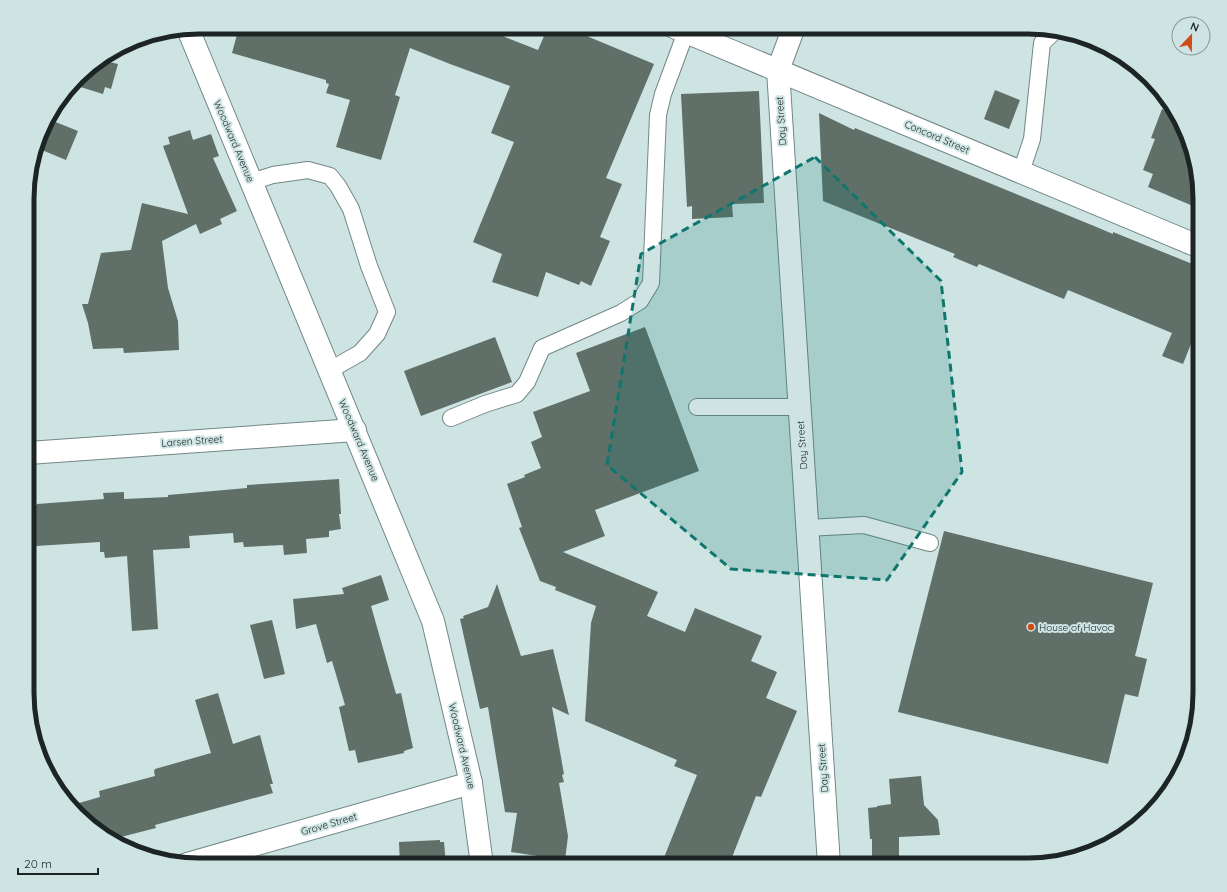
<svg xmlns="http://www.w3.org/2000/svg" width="1227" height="892" viewBox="0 0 1227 892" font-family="Quicksand,sans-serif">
<rect width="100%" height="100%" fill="#cde4e3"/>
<g fill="#607068">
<path d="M 239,27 L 503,27 L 500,35 L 538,50 L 548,27 L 565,27 L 654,64 L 606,178 L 622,184 L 600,237 L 610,241 L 591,286 L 581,281 L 579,285 L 546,272 L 538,297 L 492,282 L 502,254 L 473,242 L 514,142 L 491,133 L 510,86 L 450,64 L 410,48 L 395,95 L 400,97 L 381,160 L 336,147 L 350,100 L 326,93 L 329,84 L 326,83 L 326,80 L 232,53 Z"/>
<path d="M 101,60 L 118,64 L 111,89 L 105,87 L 103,94 L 74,85 L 85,70 Z"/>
<path d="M 995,90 L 1020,100 L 1009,129 L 984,119 Z"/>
<path d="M 759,91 L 764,203 L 732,204 L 733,217 L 692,219 L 692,206 L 687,207 L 681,94 Z"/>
<path d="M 1162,109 L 1175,114 L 1182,123 L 1200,188 L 1200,209 L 1148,187 L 1153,174 L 1143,170 L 1155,139 L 1151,138 Z"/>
<path d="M 819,113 L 854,130 L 855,128 L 1094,226 L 1113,234 L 1113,232 L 1200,267 L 1200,347 L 1191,344 L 1183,364 L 1162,356 L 1172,333 L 1068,290 L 1064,299 L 979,264 L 977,267 L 953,257 L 955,254 L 823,201 Z"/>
<path d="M 48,119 L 78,131 L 66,160 L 37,148 L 45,123 Z"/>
<path d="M 190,130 L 193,140 L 211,134 L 219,156 L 213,158 L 237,211 L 220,219 L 222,224 L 200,234 L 196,224 L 162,241 L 168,288 L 178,321 L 179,350 L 124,353 L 123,348 L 93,349 L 88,323 L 82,304 L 88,304 L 101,253 L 131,250 L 142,203 L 188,214 L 163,146 L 170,144 L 168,137 Z"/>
<path d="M 645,327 L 699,471 L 595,510 L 605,536 L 563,552 L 658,592 L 647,616 L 685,632 L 695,608 L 762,636 L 751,661 L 777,672 L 766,698 L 797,711 L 761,797 L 756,796 L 729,865 L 661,865 L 697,775 L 674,766 L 677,760 L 585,721 L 591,623 L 596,606 L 555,590 L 556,587 L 540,581 L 519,528 L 522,527 L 507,484 L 525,477 L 524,475 L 541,468 L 531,442 L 542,437 L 533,412 L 590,391 L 576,353 Z"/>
<path d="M 495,337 L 512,382 L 421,416 L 404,371 Z"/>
<path d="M 339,479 L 341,514 L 339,514 L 341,529 L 329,531 L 329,537 L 306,539 L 307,553 L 284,555 L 283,545 L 244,547 L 243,542 L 234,543 L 233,533 L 189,536 L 190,548 L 153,550 L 158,629 L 132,631 L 127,556 L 105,558 L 104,552 L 100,552 L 100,542 L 36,546 L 35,531 L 32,531 L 30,505 L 37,505 L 37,504 L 104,499 L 103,493 L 124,492 L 124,499 L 168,497 L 168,495 L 247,488 L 247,485 Z"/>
<path d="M 944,531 L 1153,583 L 1135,656 L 1147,659 L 1138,697 L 1125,694 L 1108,764 L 898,712 Z"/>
<path d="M 381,575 L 389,600 L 371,606 L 396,694 L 401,693 L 413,748 L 404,751 L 404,753 L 358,763 L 355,750 L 349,751 L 339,707 L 345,705 L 332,661 L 327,663 L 316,624 L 296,629 L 293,599 L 344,594 L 342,588 Z"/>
<path d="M 497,584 L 521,656 L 553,649 L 569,715 L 552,707 L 564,774 L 562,775 L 564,782 L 559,783 L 568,836 L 565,860 L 511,852 L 517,813 L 505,812 L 488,707 L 480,709 L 460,619 L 464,618 L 463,616 L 488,607 Z"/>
<path d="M 272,620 L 285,674 L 264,679 L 250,625 Z"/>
<path d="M 218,693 L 233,744 L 260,735 L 273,784 L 270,784 L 273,793 L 155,825 L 156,828 L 113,839 L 94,829 L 72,805 L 100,797 L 99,791 L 155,776 L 154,771 L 155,769 L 211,753 L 195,700 Z"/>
<path d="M 921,776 L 924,805 L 938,820 L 940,835 L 899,837 L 899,865 L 872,865 L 872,839 L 870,839 L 868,808 L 877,807 L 877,806 L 891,804 L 889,779 Z"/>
<path d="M 440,840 L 440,842 L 444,842 L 446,865 L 400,865 L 399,842 Z"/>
</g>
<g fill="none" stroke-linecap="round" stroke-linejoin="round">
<g stroke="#738787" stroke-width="18">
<g id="lane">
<path d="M 1021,172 L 1032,139 L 1042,43 L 1055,31"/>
<path d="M 251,182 L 273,175 L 308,170 L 330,176 L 338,186 L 351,209 L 369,266 L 387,312 L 377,334 L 360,353 L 330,370"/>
<path d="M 697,407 L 799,407"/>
<path d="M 451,418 L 485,404 L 517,394 L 527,382 L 542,348 L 621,313 L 640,301 L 651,283 L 658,115 L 663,94 L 686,32"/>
<path d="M 807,528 L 864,525 L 930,543"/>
</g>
</g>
<g stroke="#738787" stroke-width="24">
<g id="street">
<path d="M 674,27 L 1200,247"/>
<path d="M 794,27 L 778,70 L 829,865"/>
<path d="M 28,453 L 355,430"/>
<path d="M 187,864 L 471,783"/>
</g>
</g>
<g stroke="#738787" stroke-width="24">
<path id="secondary" d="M 188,29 L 433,621 L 471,783 L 482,865"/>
</g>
<use href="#lane" stroke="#fff" stroke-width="16"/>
<use href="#street" stroke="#fff" stroke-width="22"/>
<use href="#secondary" stroke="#fff" stroke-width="22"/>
</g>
<path fill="#0f766e" fill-opacity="0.2" stroke="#0f766e" stroke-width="3" stroke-dasharray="8 5" stroke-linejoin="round" d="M 815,157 L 941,281 L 962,472 L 887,580 L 731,569 L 607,465 L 641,254 Z"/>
<circle fill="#d14a18" stroke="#cde4e3" stroke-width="1.5" cx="1031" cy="627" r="4"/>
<g text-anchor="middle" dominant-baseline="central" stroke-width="4" stroke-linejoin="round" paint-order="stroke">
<g font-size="10" fill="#1c2424" stroke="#cde4e3">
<text transform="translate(781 121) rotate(-94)">Day Street</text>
<text transform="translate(937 137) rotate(23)">Concord Street</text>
<text transform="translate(234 141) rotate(67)">Woodward Avenue</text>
<text transform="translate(359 440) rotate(67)">Woodward Avenue</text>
<text transform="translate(192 441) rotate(-4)">Larsen Street</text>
<text transform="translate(802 445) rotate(-94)">Day Street</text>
<text transform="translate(462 746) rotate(77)">Woodward Avenue</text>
<text transform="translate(823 768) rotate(-94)">Day Street</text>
<text transform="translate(329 824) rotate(-16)">Grove Street</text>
</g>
<g font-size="10" fill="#1c2424" stroke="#cde4e3" text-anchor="start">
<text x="1039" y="627">House of Havoc</text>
</g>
</g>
<path d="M0 0H1227V892H0ZM199 34H1028A165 165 0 0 1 1193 199V693A165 165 0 0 1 1028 858H199A165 165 0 0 1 34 693V199A165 165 0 0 1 199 34Z" fill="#cde4e3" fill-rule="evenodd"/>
<path fill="none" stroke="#1c2424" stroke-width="5" d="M199 34H1028A165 165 0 0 1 1193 199V693A165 165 0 0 1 1028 858H199A165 165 0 0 1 34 693V199A165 165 0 0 1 199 34Z"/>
<g transform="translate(1191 36) rotate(22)"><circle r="19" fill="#cde4e3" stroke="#869797"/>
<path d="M0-3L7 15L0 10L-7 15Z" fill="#d14a18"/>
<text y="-6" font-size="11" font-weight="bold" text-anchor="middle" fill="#1c2424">N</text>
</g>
<path d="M18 868v6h80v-6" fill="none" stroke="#1c2424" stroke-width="2"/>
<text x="24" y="868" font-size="12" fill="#1c2424" stroke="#cde4e3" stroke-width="3" paint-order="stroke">20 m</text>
</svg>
